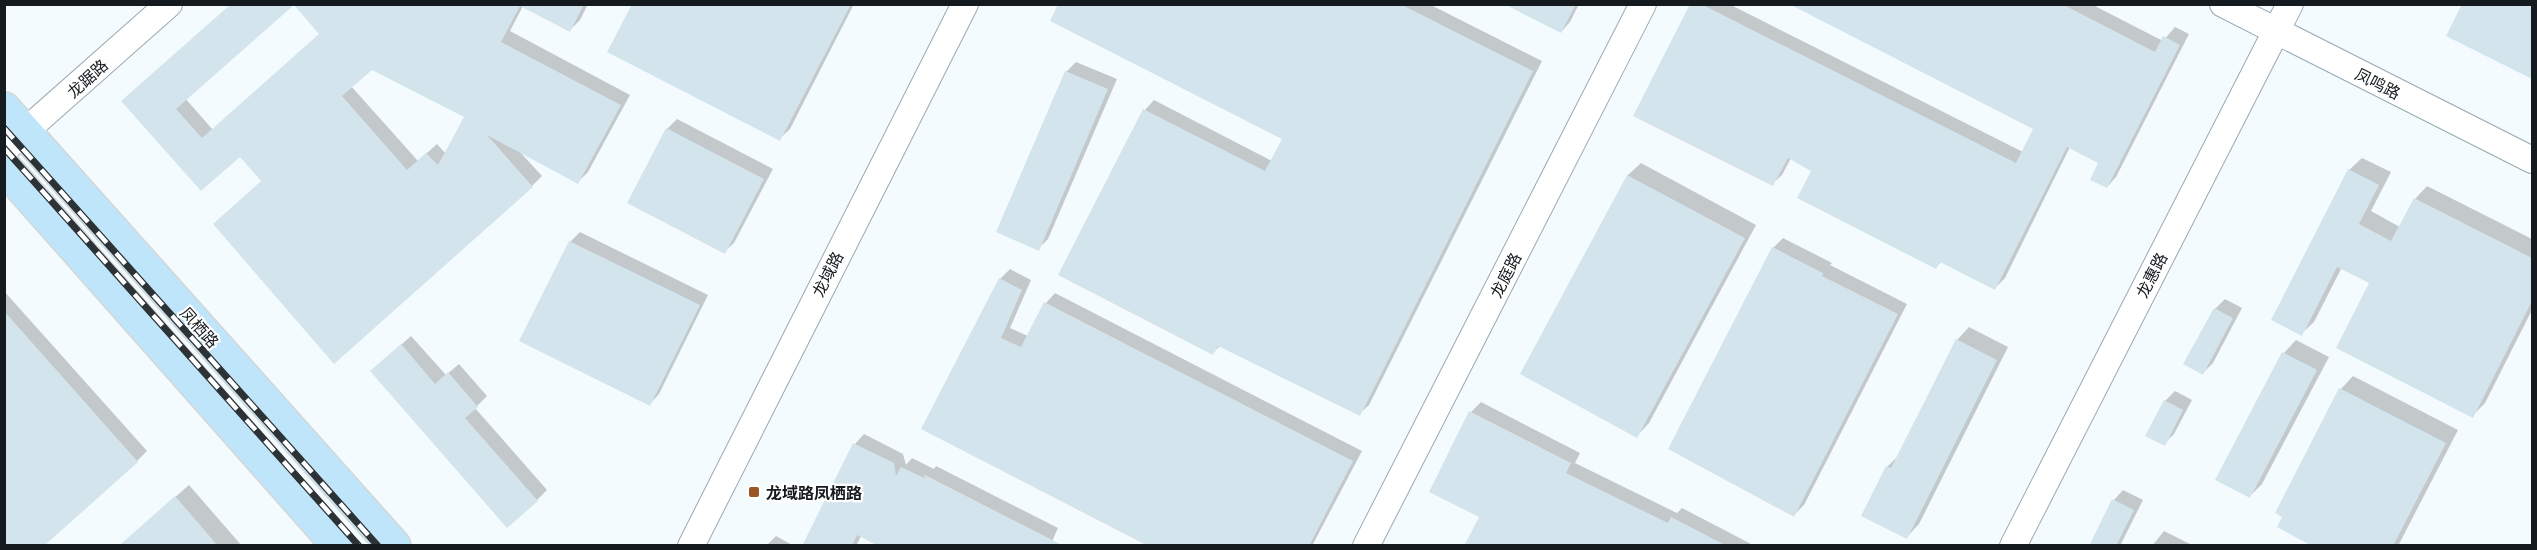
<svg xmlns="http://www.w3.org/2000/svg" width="2537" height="550" viewBox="0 0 2537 550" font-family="Barlow,'Noto Sans SC',sans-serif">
<rect width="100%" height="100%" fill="#f4fbfe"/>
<g fill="#0003" fill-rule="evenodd">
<path d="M 295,4 L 588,4 L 580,20 L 570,30 L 523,6 L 510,31 L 630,95 L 588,172 L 578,182 L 520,152 L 542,176 L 532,186 L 262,181 L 240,155 L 201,189 L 123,101 L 185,98 L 213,130 L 321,34 ZM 372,68 L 466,116 L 446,154 L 437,144 L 418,161 L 351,86 Z"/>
<path d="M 633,4 L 854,4 L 790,129 L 779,139 Z"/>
<path d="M 1060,4 L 1429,4 L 1542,61 L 1369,405 L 1359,414 L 1221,345 L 1213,353 L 1145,110 L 1154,100 L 1272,161 L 1284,139 Z"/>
<path d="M 1507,4 L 1579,4 L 1570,22 L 1561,32 Z"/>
<path d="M 1691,4 L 1729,4 L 2023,152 L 2035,129 L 1793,4 L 2091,4 L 2163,41 L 2175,27 L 2189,34 L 2116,177 L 2107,187 L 2100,162 L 2070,147 L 2005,278 L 1995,288 L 1942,261 L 1936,267 L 1813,170 L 1791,158 L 1782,175 L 1772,184 Z"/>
<path d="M 2463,4 L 2532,4 L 2532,78 L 2448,35 Z"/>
<path d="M 1076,62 L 1117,79 L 1048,239 L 1038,249 L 1066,72 Z"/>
<path d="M 677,119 L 773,169 L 734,243 L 724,252 L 667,129 Z"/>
<path d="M 2362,158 L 2391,172 L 2371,211 L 2400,227 L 2415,199 L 2427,186 L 2532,239 L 2532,310 L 2485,403 L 2472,416 L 2371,283 L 2342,267 L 2314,322 L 2301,334 L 2349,170 Z"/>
<path d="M 1641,163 L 1756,225 L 1649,423 L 1637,436 L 1522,374 L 1628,175 Z"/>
<path d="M 580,232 L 708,295 L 659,394 L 650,404 L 570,242 Z"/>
<path d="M 1783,238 L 1832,263 L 1830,265 L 1907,304 L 1804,505 L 1794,515 L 1773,248 Z"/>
<path d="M 1010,269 L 1031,280 L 1010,328 L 1028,336 L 1046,303 L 1055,293 L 1362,451 L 1312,546 L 1151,546 L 923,428 L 1000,279 Z"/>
<path d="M 4,291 L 147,451 L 137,461 L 4,546 Z"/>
<path d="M 2225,299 L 2242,308 L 2213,363 L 2203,373 L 2215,309 Z"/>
<path d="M 1969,327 L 2008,347 L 1919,524 L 1907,537 L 1887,467 L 1899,455 L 1957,340 Z"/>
<path d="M 411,336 L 446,375 L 459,364 L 487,396 L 475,408 L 547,490 L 537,500 L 382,362 Z"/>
<path d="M 2296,340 L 2329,357 L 2262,484 L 2250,496 L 2284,353 Z"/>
<path d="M 2353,376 L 2458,430 L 2398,546 L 2315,546 L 2341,389 Z"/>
<path d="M 2175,391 L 2192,400 L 2174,434 L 2164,444 L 2165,401 Z"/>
<path d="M 1481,402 L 1580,453 L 1575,463 L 1677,513 L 1682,508 L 1755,546 L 1562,546 L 1481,516 L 1471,412 Z"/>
<path d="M 864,434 L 903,454 L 906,465 L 912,458 L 934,469 L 936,466 L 1058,528 L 1050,546 L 861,536 L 856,546 L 804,546 L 855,444 Z"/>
<path d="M 189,485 L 242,546 L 119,546 Z"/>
<path d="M 2123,490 L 2143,500 L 2120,546 L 2091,546 L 2114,500 Z"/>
<path d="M 2164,531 L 2194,546 L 2152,546 Z"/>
<path d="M 776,536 L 794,546 L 766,546 Z"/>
</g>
<g fill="#d4e4ed" fill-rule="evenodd">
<path d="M 231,4 L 584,4 L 570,32 L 520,6 L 501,42 L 621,105 L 578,184 L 487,135 L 533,187 L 334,364 L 213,224 L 261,181 L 240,157 L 201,191 L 121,101 ZM 294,5 L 319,34 L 202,138 L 176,109 ZM 372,70 L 464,117 L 438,165 L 426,153 L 407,170 L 342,96 Z"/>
<path d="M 632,4 L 851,4 L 780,141 L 607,52 Z"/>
<path d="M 1058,4 L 1400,4 L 1533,71 L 1360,416 L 1218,346 L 1213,355 L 1058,275 L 1143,109 L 1265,171 L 1282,139 L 1050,21 Z"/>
<path d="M 1504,4 L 1576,4 L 1561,33 Z"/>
<path d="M 1690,4 L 1701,4 L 2016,163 L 2033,129 L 1789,4 L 2062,4 L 2155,52 L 2163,36 L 2180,45 L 2107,188 L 2090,180 L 2098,163 L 2067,147 L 1995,290 L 1940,262 L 1936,269 L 1797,198 L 1811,171 L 1788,158 L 1773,186 L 1633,116 Z"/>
<path d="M 2462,4 L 2532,4 L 2532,79 L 2446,36 Z"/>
<path d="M 1065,71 L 1108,89 L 1039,251 L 996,232 Z"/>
<path d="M 666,128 L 764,179 L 725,254 L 627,203 Z"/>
<path d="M 2348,169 L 2379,185 L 2359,224 L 2391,241 L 2414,198 L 2532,258 L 2532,301 L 2473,418 L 2336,348 L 2369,283 L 2337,267 L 2302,336 L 2271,320 Z"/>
<path d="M 1627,175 L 1745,238 L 1637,438 L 1520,374 Z"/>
<path d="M 569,241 L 700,305 L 650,406 L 519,341 Z"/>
<path d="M 1772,247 L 1823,273 L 1822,276 L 1898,314 L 1794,517 L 1668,449 Z"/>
<path d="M 999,278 L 1022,290 L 1001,338 L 1021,347 L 1044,302 L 1353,461 L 1309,546 L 1148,546 L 921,429 Z"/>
<path d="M 2214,308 L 2233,318 L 2203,375 L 2183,364 Z"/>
<path d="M 4,311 L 138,462 L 44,546 L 4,546 Z"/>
<path d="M 1956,339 L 1997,360 L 1907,539 L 1861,516 L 1886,466 L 1891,468 Z"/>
<path d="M 401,344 L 435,384 L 448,372 L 478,407 L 465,418 L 538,501 L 507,528 L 370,371 Z"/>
<path d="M 2282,352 L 2317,370 L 2250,498 L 2215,480 Z"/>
<path d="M 2339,388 L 2446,443 L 2393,546 L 2312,546 L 2277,527 L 2282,517 L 2275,513 Z"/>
<path d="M 2164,400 L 2183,410 L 2165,446 L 2145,436 Z"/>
<path d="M 1469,411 L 1571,463 L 1566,473 L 1668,523 L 1671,517 L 1727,546 L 1464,546 L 1479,517 L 1429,492 Z"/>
<path d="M 853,443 L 894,463 L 896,476 L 901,467 L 924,478 L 925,475 L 1064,546 L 878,546 L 857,535 L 852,546 L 802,546 Z"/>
<path d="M 175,496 L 218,546 L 119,546 Z"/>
<path d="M 2112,499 L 2134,510 L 2116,546 L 2089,546 Z"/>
</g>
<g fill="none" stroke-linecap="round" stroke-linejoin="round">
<g stroke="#9aa9b2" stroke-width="28">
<g id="minor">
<path d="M 2223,4 L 2532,160"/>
<path d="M 4,150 L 169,4"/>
<path d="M 691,546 L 965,4"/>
<path d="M 1366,546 L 1643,4"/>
<path d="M 2013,546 L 2290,4"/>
</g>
</g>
<g stroke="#d5d6d6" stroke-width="36">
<g id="major">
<path d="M 4,109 L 394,546"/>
<path d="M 4,167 L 339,546"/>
</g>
</g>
<use href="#minor" stroke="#fff" stroke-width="26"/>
<use href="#major" stroke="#bee5fa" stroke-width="33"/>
<g stroke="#2c3235" stroke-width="7">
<g id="rail">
<path d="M 4,128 L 378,546"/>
<path d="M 4,148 L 359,546"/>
</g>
</g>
<use href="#rail" stroke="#fff" stroke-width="4.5" stroke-dasharray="14" stroke-linecap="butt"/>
</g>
<rect fill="#9a5627" stroke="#fff" stroke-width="2" x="748" y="486" width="12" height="12" rx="3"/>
<g text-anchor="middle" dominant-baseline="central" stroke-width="4.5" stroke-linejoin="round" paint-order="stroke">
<g font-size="16" fill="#141a1d" stroke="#fff">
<text transform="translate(87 78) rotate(-42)">龙踞路</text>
<text transform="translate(2378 83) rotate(27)">凤鸣路</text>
<text transform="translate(827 274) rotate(-63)">龙域路</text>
<text transform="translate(1505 275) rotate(-63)">龙庭路</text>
<text transform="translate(2151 275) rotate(-63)">龙惠路</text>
<text transform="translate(200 327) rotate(48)">凤栖路</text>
</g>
<g font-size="16" font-weight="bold" fill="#141a1d" stroke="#fff" text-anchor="start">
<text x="766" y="492">龙域路凤栖路</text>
</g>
</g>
<rect width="2537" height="550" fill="none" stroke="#141a1d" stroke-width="12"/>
</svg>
